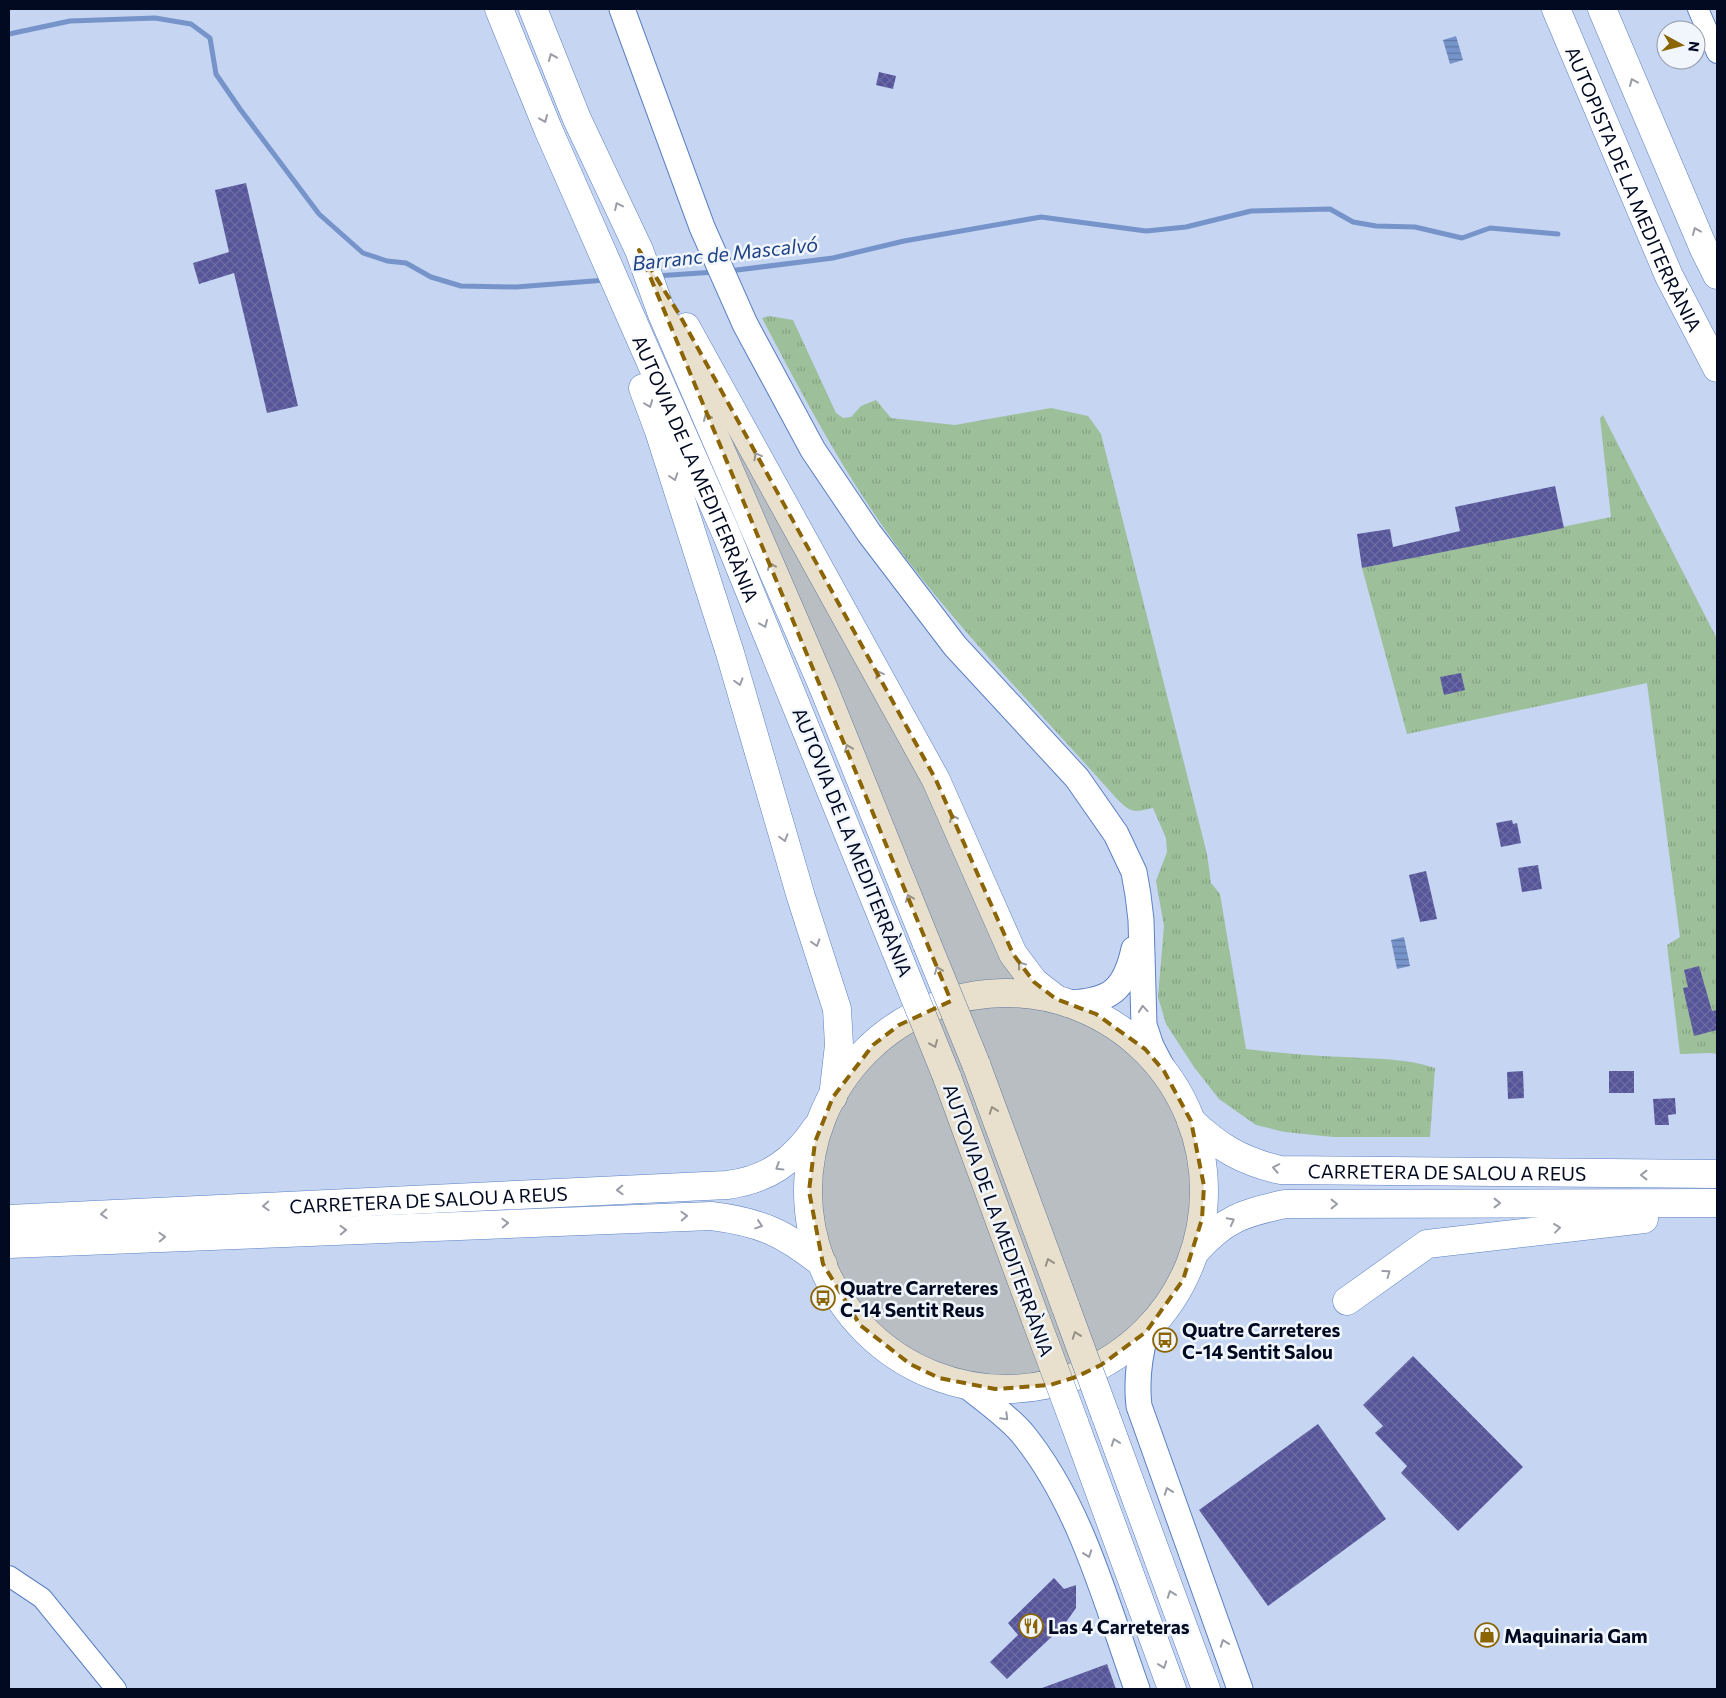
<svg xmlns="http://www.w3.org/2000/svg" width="1726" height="1698" viewBox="0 0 1726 1698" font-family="Commissioner,sans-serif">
<defs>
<pattern id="grass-tufts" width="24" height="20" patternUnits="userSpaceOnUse" patternTransform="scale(1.25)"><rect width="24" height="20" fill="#9dbf99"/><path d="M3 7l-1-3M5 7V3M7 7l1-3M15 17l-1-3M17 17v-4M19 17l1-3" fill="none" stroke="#86a384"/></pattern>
<pattern id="water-rules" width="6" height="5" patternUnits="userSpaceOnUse" patternTransform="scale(1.25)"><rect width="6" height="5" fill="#7694ca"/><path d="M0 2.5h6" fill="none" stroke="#5f77a4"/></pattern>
<pattern id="building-cross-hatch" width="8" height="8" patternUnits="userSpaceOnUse" patternTransform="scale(1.25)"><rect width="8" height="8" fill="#56559a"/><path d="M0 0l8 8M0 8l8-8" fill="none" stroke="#6d6da3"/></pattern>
</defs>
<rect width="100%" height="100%" fill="#c5d5f2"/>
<g fill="url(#grass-tufts)">
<path d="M 769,316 L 793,320 L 836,413 L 843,418 L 851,417 L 861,406 L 876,400 L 891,418 L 955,425 L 1051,408 L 1088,416 L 1101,434 L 1207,854 L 1211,883 L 1220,894 L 1246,1049 C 1278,1053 1312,1056 1345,1057 C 1376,1059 1405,1058 1435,1068 L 1430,1137 L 1333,1137 L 1285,1132 L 1256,1125 L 1219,1099 L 1194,1067 L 1166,1024 L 1158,997 L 1164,926 L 1156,881 L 1167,852 L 1166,838 L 1153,808 C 1134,812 1132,814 1117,799 C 1047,720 973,645 908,561 C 850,485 806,402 762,318 Z"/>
<path d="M 1603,415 L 1717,639 L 1717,1054 L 1711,1053 L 1680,1054 L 1667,945 L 1680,937 L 1647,683 L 1407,734 L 1362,568 L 1611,517 L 1600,418 Z"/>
</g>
<g fill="url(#water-rules)">
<path d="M 1456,36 L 1463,60 L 1450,64 L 1443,40 Z"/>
<path d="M 1404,937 L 1410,966 L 1397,969 L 1391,940 Z"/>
</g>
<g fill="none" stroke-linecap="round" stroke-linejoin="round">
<g stroke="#7694ca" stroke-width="5">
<path d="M 9,34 L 70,21 L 155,18 L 191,24 L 210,38 L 216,74 L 240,109 L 319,214 L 363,253 L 387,261 L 406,263 L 431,277 L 461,286 L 516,287 L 606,280"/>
<path d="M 729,271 L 833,258 L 904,241 L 1041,217 L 1146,231 L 1186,227 L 1251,211 L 1330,209 L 1353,222 L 1376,226 L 1415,227 L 1462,238 L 1490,228 L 1558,234"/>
<path d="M 656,276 L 715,272"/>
</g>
</g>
<g fill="url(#building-cross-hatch)">
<path d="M 879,72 L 896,76 L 893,89 L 876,85 Z"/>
<path d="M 246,183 L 298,406 L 267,413 L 234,273 L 199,284 L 193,263 L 229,252 L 215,190 Z"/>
<path d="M 1555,486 L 1564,528 L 1362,568 L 1357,534 L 1390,529 L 1393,547 L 1460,531 L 1455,507 Z"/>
<path d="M 1461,673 L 1465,690 L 1444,695 L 1440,677 Z"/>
<path d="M 1512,820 L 1513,824 L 1517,823 L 1521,843 L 1501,847 L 1496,823 Z"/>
<path d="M 1538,865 L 1542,889 L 1522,892 L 1518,868 Z"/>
<path d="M 1426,871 L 1437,919 L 1420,922 L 1409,875 Z"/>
<path d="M 1699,966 L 1712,1011 L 1717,1010 L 1717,1030 L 1694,1036 L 1683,988 L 1688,987 L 1684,970 Z"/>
<path d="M 1523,1071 L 1524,1098 L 1508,1099 L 1507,1072 Z"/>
<rect x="1609" y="1071" width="25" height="22"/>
<path d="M 1675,1098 L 1676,1114 L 1668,1115 L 1669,1125 L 1655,1125 L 1653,1099 Z"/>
<path d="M 1413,1356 L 1523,1467 L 1458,1531 L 1401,1473 L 1407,1466 L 1375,1433 L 1383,1426 L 1363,1405 Z"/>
<path d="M 1318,1424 L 1386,1519 L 1268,1606 L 1199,1510 Z"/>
<path d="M 1054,1578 L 1064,1589 L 1076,1585 L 1076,1608 L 1064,1625 L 1007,1679 L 990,1662 L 1018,1635 L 1008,1623 Z"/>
<path d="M 1107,1664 L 1116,1689 L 1042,1689 L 1042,1688 Z"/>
</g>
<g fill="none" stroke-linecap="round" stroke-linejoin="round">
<g stroke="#5c80c2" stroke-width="22">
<g id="minor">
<path d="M 1698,9 L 1717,53"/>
<path d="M 9,1576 L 42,1598 L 116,1689"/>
</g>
</g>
<g stroke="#5c80c2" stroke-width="27">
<g id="tertiary">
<path d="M 622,9 L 702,227 L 745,324 L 813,450 L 869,533 L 955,646 L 1077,778 L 1116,834 L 1134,872 L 1138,895 L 1141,920 L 1144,1025 L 1151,1046 L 1164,1071"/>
<path d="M 1069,1003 C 1111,1001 1125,990 1134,949"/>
<path d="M 1146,1332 C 1139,1357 1136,1380 1139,1406 L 1240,1689"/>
<path d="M 967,1386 C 986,1401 1006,1415 1022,1433 C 1081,1505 1106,1603 1137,1689"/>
</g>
</g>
<g stroke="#5c80c2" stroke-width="29">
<g id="trunk">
<circle cx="1006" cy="1191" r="198"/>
<path id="s1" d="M 1191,1121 C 1220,1148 1242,1161 1280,1170 L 1717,1174"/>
<path id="s2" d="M 9,1219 L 727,1185 C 767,1180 794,1161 816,1128"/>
<path d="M 9,1244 L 711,1216 C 761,1222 784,1233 823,1264"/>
<path d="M 1195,1252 C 1224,1219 1243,1213 1285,1204 L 1717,1203"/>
<path d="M 1347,1301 L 1427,1244 L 1644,1219"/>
</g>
</g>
<g stroke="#5c80c2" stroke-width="29">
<g id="motorway">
<path id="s3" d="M 499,9 L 548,129 L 726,533 L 896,951"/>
<path d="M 533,9 L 577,119 L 639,250 L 662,314 L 824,689 L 927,944"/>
<path id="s4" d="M 1556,9 L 1669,276 L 1717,368"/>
<path d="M 1602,9 L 1704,249 L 1717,275"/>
<path d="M 686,327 L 936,780 L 1013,954 L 1034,982 L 1056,999"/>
<path d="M 643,388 L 659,431 L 730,653 L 801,897 L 837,1009 L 839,1045 L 833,1097"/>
<path d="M 976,1064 L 1066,1308"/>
<path d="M 947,1077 L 1036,1320"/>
<path d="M 1105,1414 L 1206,1689"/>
<path d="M 1074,1422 L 1172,1689"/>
</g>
</g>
<use href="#minor" stroke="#fff" stroke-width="20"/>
<use href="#tertiary" stroke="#fff" stroke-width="25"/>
<use href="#trunk" stroke="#fff" stroke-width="28"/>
<use href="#motorway" stroke="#fff" stroke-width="28"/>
<g stroke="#5c80c2" stroke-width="29" stroke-linecap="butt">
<g id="motorway-bridge">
<path d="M 927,944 L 976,1064"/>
<path d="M 896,951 L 947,1077"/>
<path d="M 1066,1308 L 1105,1414"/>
<path d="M 1036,1320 L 1074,1422"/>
</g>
</g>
<use href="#motorway-bridge" stroke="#fff" stroke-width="28"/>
</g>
<defs><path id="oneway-chevron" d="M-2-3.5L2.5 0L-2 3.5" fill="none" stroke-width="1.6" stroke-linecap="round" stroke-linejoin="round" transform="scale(1.25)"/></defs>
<g stroke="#9a9da7">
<use href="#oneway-chevron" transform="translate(552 57) rotate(-112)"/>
<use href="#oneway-chevron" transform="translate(1633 82) rotate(-113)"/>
<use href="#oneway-chevron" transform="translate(544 119) rotate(68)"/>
<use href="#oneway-chevron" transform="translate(618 206) rotate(-115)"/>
<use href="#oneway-chevron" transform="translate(1696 231) rotate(-113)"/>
<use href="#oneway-chevron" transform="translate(649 404) rotate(69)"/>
<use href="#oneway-chevron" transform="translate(707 417) rotate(-113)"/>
<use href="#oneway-chevron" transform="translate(757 456) rotate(-119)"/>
<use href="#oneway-chevron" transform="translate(674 477) rotate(72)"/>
<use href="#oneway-chevron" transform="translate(771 566) rotate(-113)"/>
<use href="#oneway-chevron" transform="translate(764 624) rotate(67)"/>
<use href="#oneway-chevron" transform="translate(879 674) rotate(-119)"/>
<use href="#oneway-chevron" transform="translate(739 682) rotate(74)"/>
<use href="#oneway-chevron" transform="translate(848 748) rotate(-112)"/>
<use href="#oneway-chevron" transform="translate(953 818) rotate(-114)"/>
<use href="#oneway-chevron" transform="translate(784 838) rotate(74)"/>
<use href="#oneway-chevron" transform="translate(909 898) rotate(-112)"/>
<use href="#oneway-chevron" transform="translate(816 943) rotate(73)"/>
<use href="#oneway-chevron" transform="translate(1021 965) rotate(-126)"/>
<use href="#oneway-chevron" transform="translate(938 970) rotate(-112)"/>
<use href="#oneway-chevron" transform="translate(1143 1009) rotate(-95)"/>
<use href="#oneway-chevron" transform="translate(934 1044) rotate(68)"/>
<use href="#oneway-chevron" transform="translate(993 1110) rotate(-110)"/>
<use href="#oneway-chevron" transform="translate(779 1167) rotate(148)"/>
<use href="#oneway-chevron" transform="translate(1276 1168) rotate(-169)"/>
<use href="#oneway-chevron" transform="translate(1644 1175) rotate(-180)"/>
<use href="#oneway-chevron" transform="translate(620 1190) rotate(178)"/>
<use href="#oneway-chevron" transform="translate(1497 1203)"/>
<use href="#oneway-chevron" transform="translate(1334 1204)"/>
<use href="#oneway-chevron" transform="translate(266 1206) rotate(177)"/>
<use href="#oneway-chevron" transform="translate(104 1214) rotate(177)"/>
<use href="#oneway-chevron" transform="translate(684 1216) rotate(-2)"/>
<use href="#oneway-chevron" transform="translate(1231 1221) rotate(-28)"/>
<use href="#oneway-chevron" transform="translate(505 1223) rotate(-2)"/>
<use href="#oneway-chevron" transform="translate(759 1225) rotate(18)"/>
<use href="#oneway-chevron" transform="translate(1557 1228) rotate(-7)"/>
<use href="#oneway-chevron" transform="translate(343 1230) rotate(-2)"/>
<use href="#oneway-chevron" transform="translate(162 1237) rotate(-2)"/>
<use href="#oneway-chevron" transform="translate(1049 1262) rotate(-110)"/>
<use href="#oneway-chevron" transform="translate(1387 1273) rotate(-36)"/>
<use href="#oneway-chevron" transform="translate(1076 1335) rotate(-110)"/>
<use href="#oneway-chevron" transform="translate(1005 1417) rotate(45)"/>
<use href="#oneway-chevron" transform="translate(1115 1442) rotate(-110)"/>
<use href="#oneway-chevron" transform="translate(1168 1491) rotate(-110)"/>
<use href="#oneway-chevron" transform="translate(1088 1554) rotate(70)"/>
<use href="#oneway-chevron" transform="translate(1171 1594) rotate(-110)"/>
<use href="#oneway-chevron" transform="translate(1224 1643) rotate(-110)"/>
<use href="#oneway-chevron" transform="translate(1163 1665) rotate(70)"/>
</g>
<path fill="#8b6404" fill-opacity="0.2" stroke="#8b6404" stroke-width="4" stroke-dasharray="10 6" stroke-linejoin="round" d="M 639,250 L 679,314 L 936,780 L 1013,954 L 1034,982 L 1056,999 L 1096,1014 L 1145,1049 L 1164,1071 L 1191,1121 L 1204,1186 L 1202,1219 L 1183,1280 L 1146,1332 L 1101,1365 L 1076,1377 L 1050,1385 L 995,1389 L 939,1378 L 910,1364 L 860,1325 L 823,1264 L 809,1191 L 815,1142 L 833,1097 L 873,1045 L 899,1025 L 951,1001 Z"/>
<defs>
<g id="bus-ring" transform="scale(1.25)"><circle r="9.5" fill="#f1f6fd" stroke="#8b6404" stroke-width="1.5"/><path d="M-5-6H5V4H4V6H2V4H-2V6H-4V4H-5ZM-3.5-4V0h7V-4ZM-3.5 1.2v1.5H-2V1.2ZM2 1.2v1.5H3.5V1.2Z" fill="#8b6404"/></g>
<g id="restaurant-ring" transform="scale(1.25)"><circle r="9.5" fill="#f1f6fd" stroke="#8b6404" stroke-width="1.5"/><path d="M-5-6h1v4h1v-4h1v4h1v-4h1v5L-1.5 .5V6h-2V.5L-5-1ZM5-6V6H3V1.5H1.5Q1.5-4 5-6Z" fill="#8b6404"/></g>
<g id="shop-ring" transform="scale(1.25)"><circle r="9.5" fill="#f1f6fd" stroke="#8b6404" stroke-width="1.5"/><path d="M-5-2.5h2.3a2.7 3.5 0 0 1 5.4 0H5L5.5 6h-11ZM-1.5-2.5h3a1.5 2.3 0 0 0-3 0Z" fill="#8b6404"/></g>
</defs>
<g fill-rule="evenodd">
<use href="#bus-ring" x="823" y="1298"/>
<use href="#bus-ring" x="1165" y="1340"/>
<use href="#restaurant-ring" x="1031" y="1626"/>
<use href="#shop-ring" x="1487" y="1635"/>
</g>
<g text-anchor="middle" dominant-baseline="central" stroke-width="5" stroke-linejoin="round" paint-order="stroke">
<g font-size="19" fill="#020a22" stroke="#f1f6fd">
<text stroke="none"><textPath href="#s4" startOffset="196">AUTOPISTA DE LA MEDITERRÀNIA</textPath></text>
<text stroke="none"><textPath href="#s3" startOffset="500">AUTOVIA DE LA MEDITERRÀNIA</textPath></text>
<text transform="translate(853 842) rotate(68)">AUTOVIA DE LA MEDITERRÀNIA</text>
<text stroke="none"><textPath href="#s1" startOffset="270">CARRETERA DE SALOU A REUS</textPath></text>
<text stroke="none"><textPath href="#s2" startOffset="420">CARRETERA DE SALOU A REUS</textPath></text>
<text transform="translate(999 1220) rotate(70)">AUTOVIA DE LA MEDITERRÀNIA</text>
</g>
<g font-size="19" font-weight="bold" fill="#020a22" stroke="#f1f6fd" text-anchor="start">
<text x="840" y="1287">Quatre Carreteres<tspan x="840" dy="22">C-14 Sentit Reus</tspan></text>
<text x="1182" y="1329">Quatre Carreteres<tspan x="1182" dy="22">C-14 Sentit Salou</tspan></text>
<text x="1048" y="1626">Las 4 Carreteras</text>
<text x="1504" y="1635">Maquinaria Gam</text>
</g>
<g font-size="20" font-style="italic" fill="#204284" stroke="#f1f6fd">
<text transform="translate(725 253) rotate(-6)">Barranc de Mascalvó</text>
</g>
</g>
<rect width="1726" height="1698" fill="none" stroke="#020a22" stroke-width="20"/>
<g transform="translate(1681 45) rotate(97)"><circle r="24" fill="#f1f6fd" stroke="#9198a5"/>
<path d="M0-4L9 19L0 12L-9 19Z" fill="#8b6404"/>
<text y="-8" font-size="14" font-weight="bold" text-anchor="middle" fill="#020a22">N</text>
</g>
</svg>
